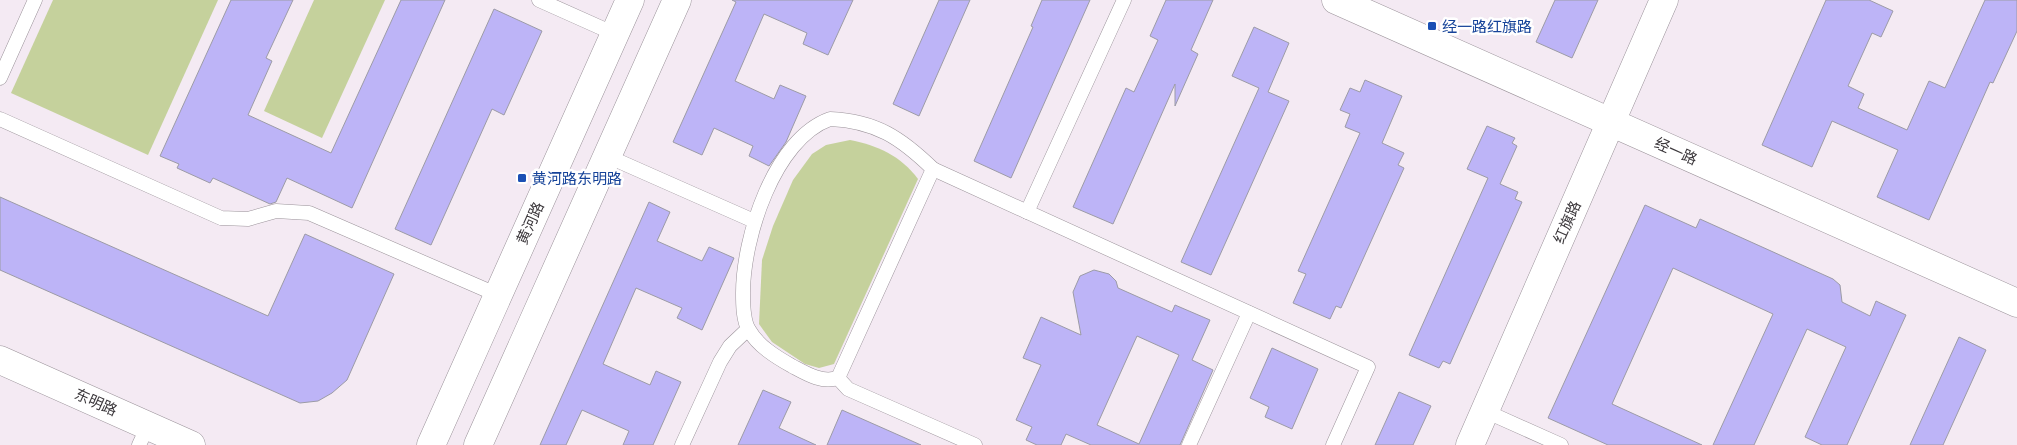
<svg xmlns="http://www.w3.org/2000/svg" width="2017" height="445" viewBox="0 0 2017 445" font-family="Inter,'Noto Sans SC',sans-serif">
<rect width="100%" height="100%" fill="#f4eaf3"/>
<g fill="#c5d19c">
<path d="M 53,0 L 218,0 L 148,155 L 11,93 Z"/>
<path d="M 314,0 L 385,0 L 322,138 L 264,111 Z"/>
<path d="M 850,140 C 877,145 901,156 918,179 L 834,364 L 819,368 L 805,364 L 772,342 L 759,324 L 762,260 L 773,226 L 793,180 L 812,154 L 826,145 Z"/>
</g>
<g fill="#bdb4f7" stroke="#9c9ba6" fill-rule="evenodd">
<path d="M 231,0 L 293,0 L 266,58 L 272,61 L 248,115 L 331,153 L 401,0 L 445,0 L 352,208 L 287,178 L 276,202 L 270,204 L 213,178 L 210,183 L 177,168 L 179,164 L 160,156 Z"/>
<path d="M 732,0 L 853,0 L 828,55 L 803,44 L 807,33 L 764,14 L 735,81 L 774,99 L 780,85 L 806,96 L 786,142 L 769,166 L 749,156 L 753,146 L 714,128 L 702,155 L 673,142 L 736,2 Z"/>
<path d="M 939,0 L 970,0 L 919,116 L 893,104 Z"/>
<path d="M 1042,0 L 1090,0 L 1011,178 L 974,161 L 1033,27 L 1031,26 Z"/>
<path d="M 1166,0 L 1213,0 L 1191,50 L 1198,54 L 1175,106 L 1175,84 L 1113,224 L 1073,207 L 1126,88 L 1134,92 L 1158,40 L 1150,36 Z"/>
<path d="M 1555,0 L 1598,0 L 1572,58 L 1536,42 Z"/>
<path d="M 1826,0 L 1869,0 L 1893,11 L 1881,37 L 1872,33 L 1848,86 L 1864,94 L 1858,108 L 1907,130 L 1929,81 L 1945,88 L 1985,0 L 2017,0 L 2017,31 L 1993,83 L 1990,82 L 1929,220 L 1877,197 L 1898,150 L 1832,121 L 1812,167 L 1762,145 Z"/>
<path d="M 494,9 L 542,31 L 504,115 L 492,109 L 431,245 L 395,229 Z"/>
<path d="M 1254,27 L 1289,43 L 1268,92 L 1289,101 L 1211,275 L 1181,262 L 1259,88 L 1232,76 Z"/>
<path d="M 1365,80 L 1402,96 L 1382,143 L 1404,153 L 1398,165 L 1404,168 L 1341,308 L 1336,306 L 1330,319 L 1293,303 L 1306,274 L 1298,271 L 1360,133 L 1345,127 L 1350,114 L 1340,110 L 1350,88 L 1360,92 Z"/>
<path d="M 1487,126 L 1515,138 L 1512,143 L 1517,146 L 1500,184 L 1518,192 L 1515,199 L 1522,202 L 1450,364 L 1443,361 L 1439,368 L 1409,355 L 1488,178 L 1467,169 Z"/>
<path d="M 0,197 L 268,316 L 305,234 L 394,274 L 347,380 L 332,393 L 318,401 L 300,403 L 0,270 Z"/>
<path d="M 649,202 L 670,212 L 657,241 L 702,261 L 709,247 L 734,258 L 702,330 L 677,318 L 682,308 L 636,288 L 603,364 L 650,385 L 656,371 L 681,382 L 653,445 L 623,445 L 629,431 L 582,410 L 566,445 L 540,445 Z"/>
<path d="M 1645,205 L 1696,228 L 1700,219 L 1833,279 L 1840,285 L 1842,302 L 1870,316 L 1876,301 L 1906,315 L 1847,445 L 1822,445 L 1805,437 L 1846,347 L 1807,329 L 1754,445 L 1713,445 L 1773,314 L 1673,268 L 1612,404 L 1702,445 L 1608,445 L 1548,418 Z"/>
<path d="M 1094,270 L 1109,274 L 1116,281 L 1118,288 L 1172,312 L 1175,305 L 1210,320 L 1192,360 L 1213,370 L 1180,445 L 1091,445 L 1066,434 L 1061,445 L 1037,445 L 1026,440 L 1032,427 L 1016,420 L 1041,365 L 1023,358 L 1041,317 L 1081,335 L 1073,292 L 1080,276 ZM 1137,336 L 1179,355 L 1139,444 L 1097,425 Z"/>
<path d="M 1959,337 L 1986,350 L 1943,445 L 1910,445 Z"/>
<path d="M 1272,348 L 1318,369 L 1292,429 L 1265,417 L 1269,407 L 1250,398 Z"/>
<path d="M 763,390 L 791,402 L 779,428 L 816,445 L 738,445 Z"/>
<path d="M 1399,392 L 1431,406 L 1413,445 L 1375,445 Z"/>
<path d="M 842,410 L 921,445 L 827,445 Z"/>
</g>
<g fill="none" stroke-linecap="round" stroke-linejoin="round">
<g stroke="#9b939a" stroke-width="15">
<g id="service">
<path d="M 539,0 L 615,34"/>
<path d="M 0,78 L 35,0"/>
<path d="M 0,119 L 221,218 L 248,219 L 276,211 L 309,213 L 498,295"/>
<path d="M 830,119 C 876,121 901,138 933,169 L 838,378 C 821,383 807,374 792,366 C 776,357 758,346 749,330 C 743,321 743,304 743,293 C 743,238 774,139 830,119 Z"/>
<path d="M 607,156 L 754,221"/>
<path d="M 933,169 L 1368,367 L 1333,445"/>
<path d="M 1027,212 L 1124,0"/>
<path d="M 838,378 L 848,389 L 975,445"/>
<path d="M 1485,411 L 1561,445"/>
<path d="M 139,445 L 148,426"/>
<path d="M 682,445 L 720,362 L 730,346 L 748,329"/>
<path d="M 1189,445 L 1249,313"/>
</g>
</g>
<g stroke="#9b939a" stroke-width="29">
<g id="minor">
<path d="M 1336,0 L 2017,303"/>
<path d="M 1470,445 L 1664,0"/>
</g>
</g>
<g stroke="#9b939a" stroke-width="29">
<path id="tertiary" d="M 0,360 L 191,445"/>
</g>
<g stroke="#9b939a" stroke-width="29">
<g id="secondary">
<path d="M 431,445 L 630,0"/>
<path d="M 478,445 L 677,0"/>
</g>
</g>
<use href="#service" stroke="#fff" stroke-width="14"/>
<use href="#minor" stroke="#fff" stroke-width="28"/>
<use href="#tertiary" stroke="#fff" stroke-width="28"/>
<use href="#secondary" stroke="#fff" stroke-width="28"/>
</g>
<g fill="#1a4fb4" stroke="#fff" stroke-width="2">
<rect x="1427" y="21" width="10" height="10" rx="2.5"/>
<rect x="517" y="173" width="10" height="10" rx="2.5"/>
</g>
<g text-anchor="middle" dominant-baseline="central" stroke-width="5" stroke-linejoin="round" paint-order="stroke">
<g font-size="15" fill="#164399" stroke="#fff" text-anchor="start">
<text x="1442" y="26">经一路红旗路</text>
<text x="532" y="178">黄河路东明路</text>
</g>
<g font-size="15" fill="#3c383c" stroke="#fff">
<text transform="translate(1676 151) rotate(24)">经一路</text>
<text transform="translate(1567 222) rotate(-66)">红旗路</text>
<text transform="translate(530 223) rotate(-66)">黄河路</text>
<text transform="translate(96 402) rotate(24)">东明路</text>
</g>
</g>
</svg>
